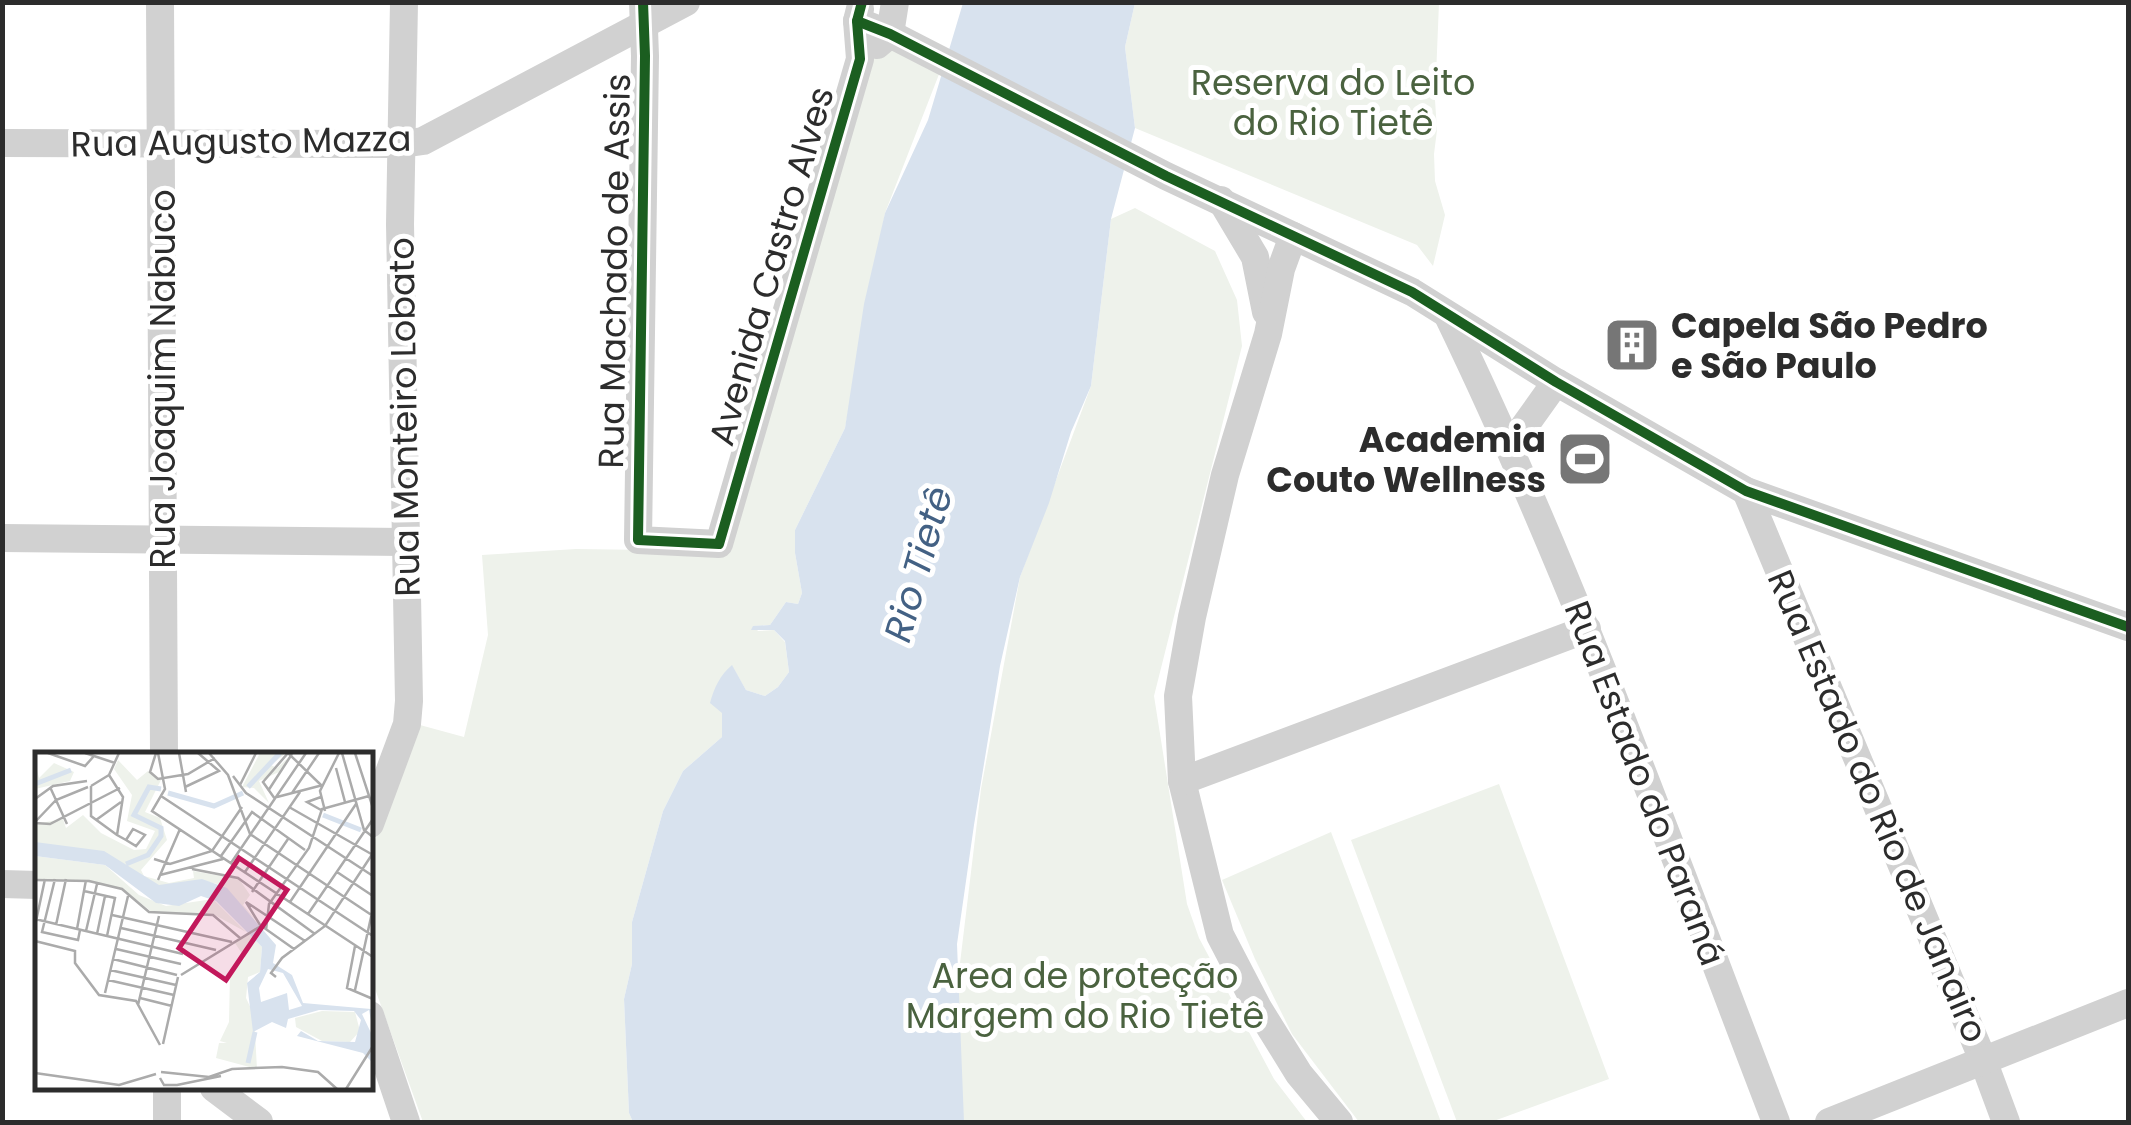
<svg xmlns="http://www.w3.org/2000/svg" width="2131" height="1125" viewBox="0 0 2131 1125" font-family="Poppins,sans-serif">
<rect width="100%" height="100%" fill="#fff"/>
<g fill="#eef2eb">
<path d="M 1135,3 L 1439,3 L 1435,100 L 1437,130 L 1434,154 L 1435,181 L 1445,215 L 1433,266 L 1417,245 L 1135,128 L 1125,47 Z"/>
<path d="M 860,23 L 943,64 L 885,213 L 845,428 L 795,530 L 795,553 L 802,593 L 798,604 L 786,602 L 770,625 L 754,626 L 758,631 L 774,630 L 785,642 L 789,672 L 778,687 L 765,696 L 746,690 L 732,666 L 722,712 L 722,737 L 683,771 L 663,811 L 632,922 L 632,964 L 624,999 L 629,1113 L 633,1122 L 423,1122 L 370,975 L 370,853 L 420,725 L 464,737 L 488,635 L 482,555 L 576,549 L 722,551 Z"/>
<path d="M 1135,208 L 1215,251 L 1237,300 L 1242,346 L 1154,696 L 1187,904 L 1199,938 L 1274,1079 L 1307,1122 L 964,1122 L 961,1110 L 957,988 L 981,789 L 1020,577 L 1091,386 L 1111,219 Z"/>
<path d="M 1499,784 L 1609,1079 L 1491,1122 L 1457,1122 L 1351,840 Z"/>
<path d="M 1331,832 L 1441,1122 L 1359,1122 L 1292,1034 L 1255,959 L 1222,880 Z"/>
</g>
<path fill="#d8e2ee" d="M 963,3 L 1135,3 L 1125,47 L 1135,128 L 1111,219 L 1091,386 L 1071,432 L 1049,503 L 1020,577 L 1000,666 L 974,825 L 957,944 L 964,1122 L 633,1122 L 629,1113 L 624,999 L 632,964 L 632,922 L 663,811 L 683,771 L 722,737 L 722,713 L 710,703 C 714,688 720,675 732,665 L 746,690 L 765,696 L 778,687 L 789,672 L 785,641 L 774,630 L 751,630 L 753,626 L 770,625 L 786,602 L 798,604 L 802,593 L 795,553 L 795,530 L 845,428 L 864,304 L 885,213 L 928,120 Z"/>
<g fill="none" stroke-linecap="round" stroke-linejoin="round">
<g stroke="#d1d1d1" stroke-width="28">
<path d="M 160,2 L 164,755"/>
<path d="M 643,2 L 645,56 L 638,540 L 719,544 L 860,59 L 857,21 L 860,9"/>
<path d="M 857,21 L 890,34 L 1166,176 L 1412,292 L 1556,382 L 1746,491 L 2128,627"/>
<path d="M 877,45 L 890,34 L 895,2"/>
<path d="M 2,143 L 402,144 L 423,141 L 686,2"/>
<path d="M 1221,200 L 1255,257 L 1266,312"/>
<path d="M 1293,236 L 1281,269 L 1268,334 L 1225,475 L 1192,617 L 1178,696 L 1182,781 L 1220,935 L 1258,1008 L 1299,1074 L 1339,1122"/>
<path d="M 1449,318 C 1575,579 1672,852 1776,1122"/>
<path d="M 1511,445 L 1556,382"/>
<path d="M 1746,491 L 1983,1060 L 2006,1122"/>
<path d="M 2,538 L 405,542"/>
<path d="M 1182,781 L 1587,629"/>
<path d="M 370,824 L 407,724 L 409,701 L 400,224 L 404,2"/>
<path d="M 2,884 L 38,885"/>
<path d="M 370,1015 L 406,1122"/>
<path d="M 214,1088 L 259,1122"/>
<path d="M 167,1122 L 167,1088"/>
<path d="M 1829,1122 L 2128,1003"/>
</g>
<g stroke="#fff" stroke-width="16">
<g id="cycleway">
<path d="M 643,2 L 645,56 L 638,540 L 719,544 L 860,59 L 857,21 L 862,2"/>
<path d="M 857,21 L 890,34 L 1166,176 L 1412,292 L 1556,382 L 1746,491 L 2128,627"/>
</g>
</g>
<use href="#cycleway" stroke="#1b5e20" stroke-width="10"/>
</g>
<defs>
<g id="building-square" transform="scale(2.875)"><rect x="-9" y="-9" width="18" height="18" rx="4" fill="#767676" stroke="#fff"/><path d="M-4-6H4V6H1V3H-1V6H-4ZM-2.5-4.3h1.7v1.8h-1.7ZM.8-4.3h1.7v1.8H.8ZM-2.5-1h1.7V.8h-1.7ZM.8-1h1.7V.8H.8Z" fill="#fff"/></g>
<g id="stadium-square" transform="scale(2.875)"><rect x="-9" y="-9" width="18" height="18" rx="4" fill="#767676" stroke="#fff"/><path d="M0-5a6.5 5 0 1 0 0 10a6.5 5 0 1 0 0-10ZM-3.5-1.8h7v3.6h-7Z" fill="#fff"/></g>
</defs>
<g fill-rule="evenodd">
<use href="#building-square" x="1632" y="345"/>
<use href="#stadium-square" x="1585" y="459"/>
</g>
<g text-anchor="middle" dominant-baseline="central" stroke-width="10" stroke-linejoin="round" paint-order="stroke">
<g font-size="35" fill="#4a623f" stroke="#fff">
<text x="1333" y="82">Reserva do Leito<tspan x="1333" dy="40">do Rio Tietê</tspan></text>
<text x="1085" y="975">Area de proteção<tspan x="1085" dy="40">Margem do Rio Tietê</tspan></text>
</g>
<g font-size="35" fill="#2c2c2c" stroke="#fff">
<text transform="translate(241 141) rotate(-1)">Rua Augusto Mazza</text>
<text transform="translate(771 266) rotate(-74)">Avenida Castro Alves</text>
<text transform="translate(614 271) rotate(-89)">Rua Machado de Assis</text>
<text transform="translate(162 379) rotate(-90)">Rua Joaquim Nabuco</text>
<text transform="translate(404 417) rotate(-91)">Rua Monteiro Lobato</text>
<text transform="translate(1645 783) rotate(69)">Rua Estado do Paraná</text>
<text transform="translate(1878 806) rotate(67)">Rua Estado do Rio de Janairo</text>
</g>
<g font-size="35" font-weight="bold" fill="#2c2c2c" stroke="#fff" text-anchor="start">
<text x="1671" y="325">Capela São Pedro<tspan x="1671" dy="40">e São Paulo</tspan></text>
<text x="1546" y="439" text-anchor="end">Academia<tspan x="1546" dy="40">Couto Wellness</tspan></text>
</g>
<g font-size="38" font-style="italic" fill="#436184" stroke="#fff">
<text transform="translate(918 564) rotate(-74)">Rio Tietê</text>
</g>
</g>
<g transform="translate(35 752)">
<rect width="338" height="338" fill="#fff"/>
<path d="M 225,1 L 251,1 L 236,13 L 242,16 L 255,4 L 244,20 L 224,29 L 234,51 L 219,36 L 207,35 ZM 83,8 L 102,28 L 113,19 L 126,28 L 110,60 L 125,66 L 132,88 L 106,118 L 109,124 L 134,131 L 159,126 L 158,119 L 204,127 L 215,143 L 208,153 L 226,174 L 187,133 L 164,128 L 127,137 L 108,131 L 88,113 L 0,94 L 0,72 L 28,67 L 31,76 L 48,63 L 66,81 L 99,98 L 111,97 L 120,79 L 92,69 L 97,43 L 79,17 ZM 0,10 L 4,26 L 19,11 L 39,20 L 35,29 L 0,37 ZM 0,104 L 70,113 L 104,143 L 131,154 L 178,147 L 211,180 L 178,162 L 118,161 L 89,138 L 63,131 L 0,127 ZM 214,182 L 227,195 L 225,220 L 213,225 L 211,246 L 219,263 L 222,317 L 181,306 L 184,291 L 192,291 L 185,289 L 194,270 L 195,222 L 210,206 L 200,191 ZM 287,259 L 320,260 L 325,279 L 315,290 L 287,289 L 261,275 L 260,266 Z" fill="#eef2eb"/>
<path d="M 0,90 L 69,99 L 124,133 L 167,127 L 192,136 L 241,193 L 238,211 L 257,223 L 268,251 L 336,257 L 337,274 L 334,258 L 327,262 L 337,283 L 337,310 L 328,301 L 262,284 L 266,279 L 283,289 L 320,290 L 326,268 L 319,259 L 284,258 L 253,267 L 251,276 L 237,270 L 218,280 L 212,231 L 225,220 L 227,195 L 181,149 L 166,144 L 144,154 L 121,151 L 70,113 L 0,104 ZM 233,217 L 248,221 L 267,254 L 254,258 L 252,241 L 226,250 L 224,236 Z" fill="#d8e2ee" fill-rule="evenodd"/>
<path fill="none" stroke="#d8e2ee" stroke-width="5" d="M 0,32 L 36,18M 213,35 L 245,1M 133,41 L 179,54 L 208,41M 288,63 L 326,78M 91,112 L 113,103 L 126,84 L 126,76 L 99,63 L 114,35 L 126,37M 213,311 L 220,280"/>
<path fill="none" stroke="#ababab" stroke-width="2.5" d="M 13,1 L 50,14 L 59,4M 50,1 L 80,11M 121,1 L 115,20 L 123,27 L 153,22 L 180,6M 123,1 L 130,37 L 117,59 L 338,205M 144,1 L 151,40M 174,1 L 193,23 L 215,82 L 338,164M 307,1 L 329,78 L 338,85M 320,1 L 338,56M 301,16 L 310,50M 74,23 L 88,45 L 82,83M 198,24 L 211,41 L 338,124M 205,33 L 221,1M 56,34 L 56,64 L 82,83 L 91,88 L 101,94 L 110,83 L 98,77 L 91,88M 56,34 L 74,23 L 84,1M 15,35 L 32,72M 150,35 L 184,19 L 163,1M 233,39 L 257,2M 257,41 L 284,1M 126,44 L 338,184M 242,45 L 288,33M 286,45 L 272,50 L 286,58M 0,47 L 18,34 L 52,29M 240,47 L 228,30 L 253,1 L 286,33M 254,55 L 338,103M 290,59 L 285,39 L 304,1M 61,68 L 86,50M 0,70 L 21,48 L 53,35M 0,71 L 15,72 L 85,36M 186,104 L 217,60 L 270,98M 119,107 L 135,112 L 177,99 L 207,55M 196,111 L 271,1M 157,117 L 203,126 L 280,182M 210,120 L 265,40M 302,120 L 338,144M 125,123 L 188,107M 20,127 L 7,180 L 43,188 L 45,178M 0,128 L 54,129 L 87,137 L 114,160 L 178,163 L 205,186M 123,128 L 145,77M 49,139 L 80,146 L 72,184M 217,140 L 253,87M 255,150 L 321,52M 273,162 L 338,67M 77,163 L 197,190M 0,167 L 148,202M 21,173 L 31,127M 0,174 L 10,127M 86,176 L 181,198M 42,177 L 51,128M 231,178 L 234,152 L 274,96 L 287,57 L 334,44M 51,179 L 62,132M 62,182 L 70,144M 0,189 L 40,199 L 40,211 L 64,243 L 101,249 L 125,293M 320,194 L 312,236 L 338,247M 81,197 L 146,212M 259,197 L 225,173 L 211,150 L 270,189M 78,207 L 142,223M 75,218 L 141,233M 146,223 L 226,174M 241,225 L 236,221 L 247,206 L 290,174 L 338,101M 73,228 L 139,243M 320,238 L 338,156M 70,241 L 93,144M 105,246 L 137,254M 103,253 L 124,164M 128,292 L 143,225M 126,320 L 174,325 L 197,317 L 247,315 L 283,320 L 302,337M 0,321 L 84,333 L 121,322M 125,326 L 129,333 L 142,333 L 186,324M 311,337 L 338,294"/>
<path fill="#c2185b" fill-opacity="0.15" stroke="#c2185b" stroke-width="5" d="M 204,106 L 252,138 L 191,228 L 144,196 Z"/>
<rect width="338" height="338" fill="none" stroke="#2c2c2c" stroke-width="5"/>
</g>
<rect width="2131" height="1125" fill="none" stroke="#2c2c2c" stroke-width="10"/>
</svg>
